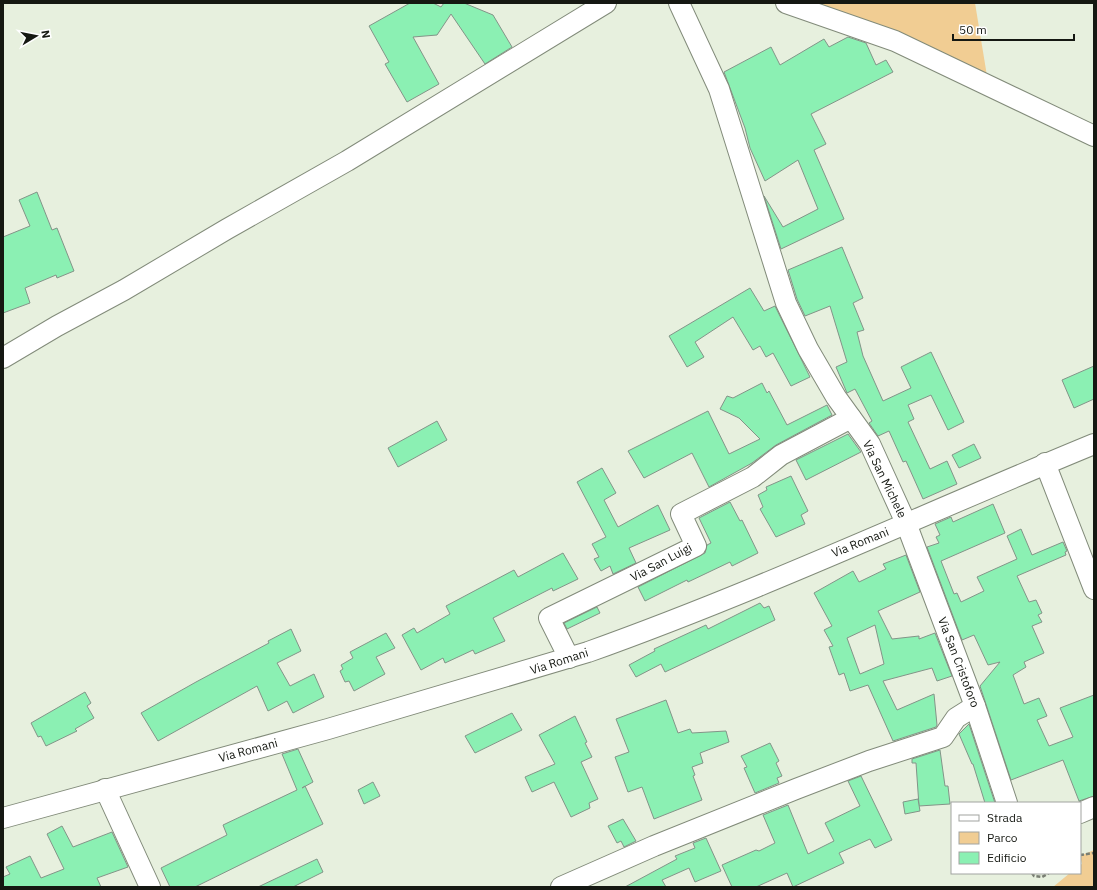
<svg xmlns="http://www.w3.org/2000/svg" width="1097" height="890" viewBox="0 0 1097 890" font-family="'IBM Plex Sans',sans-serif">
<rect width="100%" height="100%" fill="#e7f0de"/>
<g fill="#f1cd93">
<path d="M 815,3 L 975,3 L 987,76 Z"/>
<path d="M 1094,850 L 1094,887 L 1053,887 L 1070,873 L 1080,873 L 1080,865 L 1082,864 L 1080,856 Z"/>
</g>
<g fill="#8bf0b3" stroke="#839488" fill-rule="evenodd">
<path d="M 410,3 L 433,3 L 441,7 L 444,3 L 464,3 L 493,15 L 512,47 L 485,64 L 451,14 L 437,35 L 413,37 L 439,84 L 407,102 L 385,64 L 389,62 L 369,26 Z"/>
<path d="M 848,37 L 866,43 L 876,65 L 886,60 L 893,72 L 811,114 L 826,144 L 814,150 L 844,219 L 781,249 L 764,196 L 783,227 L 818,209 L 798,160 L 765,181 L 750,148 L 745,128 L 724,72 L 771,47 L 780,65 L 824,39 L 829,47 Z"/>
<path d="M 37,192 L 52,230 L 57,228 L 74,271 L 57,278 L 56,275 L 25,288 L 30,303 L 3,313 L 3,237 L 30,226 L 19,200 Z"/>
<path d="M 842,247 L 863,298 L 853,303 L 864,330 L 857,332 L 863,356 L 883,401 L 911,388 L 901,367 L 931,352 L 964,422 L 948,430 L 931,395 L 908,405 L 914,419 L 908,422 L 930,469 L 947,461 L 957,484 L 923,499 L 906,461 L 903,462 L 889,431 L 878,436 L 869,423 L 872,421 L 855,389 L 847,393 L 836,367 L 847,362 L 830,306 L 805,316 L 797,299 L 788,270 Z"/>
<path d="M 750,288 L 764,311 L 775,306 L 810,377 L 791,386 L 773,353 L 766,357 L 760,346 L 753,350 L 733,317 L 695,342 L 704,357 L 687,367 L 669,336 Z"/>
<path d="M 1094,366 L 1094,399 L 1074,408 L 1062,380 Z"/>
<path d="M 762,383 L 767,393 L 769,391 L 787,425 L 827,405 L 832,415 L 776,445 L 752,463 L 709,487 L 692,453 L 644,478 L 628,451 L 708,411 L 729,454 L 760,439 L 739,418 L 720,409 L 727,396 L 733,398 Z"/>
<path d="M 437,421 L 447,440 L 398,467 L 388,448 Z"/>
<path d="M 848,434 L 861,452 L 806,480 L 796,460 Z"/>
<path d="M 974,444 L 981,458 L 959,468 L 952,455 Z"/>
<path d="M 602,468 L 616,493 L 604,500 L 618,527 L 658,505 L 670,530 L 629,548 L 636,563 L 613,574 L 610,566 L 601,571 L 594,559 L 599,557 L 592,544 L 606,537 L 577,482 Z"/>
<path d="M 791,476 L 808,511 L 801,515 L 805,524 L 776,537 L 760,509 L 763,507 L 758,495 L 767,490 L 766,487 Z"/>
<path d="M 730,502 L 740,521 L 742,520 L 758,553 L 732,566 L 730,562 L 688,582 L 687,580 L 645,601 L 638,587 L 705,553 L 707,545 L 711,543 L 699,518 Z"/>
<path d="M 993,504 L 1005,533 L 941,561 L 954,594 L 957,593 L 961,602 L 984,591 L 977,577 L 1017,559 L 1007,536 L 1021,529 L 1032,555 L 1063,542 L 1067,551 L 1065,552 L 1066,555 L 1017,576 L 1029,602 L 1036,600 L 1042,613 L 1038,615 L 1042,622 L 1032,626 L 1044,653 L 1024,662 L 1026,667 L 1013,675 L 1024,704 L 1039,698 L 1047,716 L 1037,720 L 1049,746 L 1073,737 L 1060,708 L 1094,695 L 1094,796 L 1079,801 L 1063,760 L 1011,780 L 980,686 L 1000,662 L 988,665 L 974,635 L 962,640 L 927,547 L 939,543 L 936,537 L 940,535 L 935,524 L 951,517 L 953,522 Z"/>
<path d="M 563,553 L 578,579 L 553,591 L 552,588 L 493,618 L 505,641 L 475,654 L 473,650 L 445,663 L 443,658 L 421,670 L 402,635 L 414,628 L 417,633 L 450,614 L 446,606 L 478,589 L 514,570 L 518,577 Z"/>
<path d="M 906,555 L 920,592 L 878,611 L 892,639 L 919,636 L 919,639 L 935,633 L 952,676 L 937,681 L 932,668 L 883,681 L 897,710 L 934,694 L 937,725 L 936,727 L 893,741 L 868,685 L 850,691 L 844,673 L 839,675 L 829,647 L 833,646 L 824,630 L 832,626 L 814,593 L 853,571 L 859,582 L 886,569 L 883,564 ZM 875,625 L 884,664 L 860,674 L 847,638 Z"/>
<path d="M 760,603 L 764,608 L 769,606 L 775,620 L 665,672 L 661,664 L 636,677 L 629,665 L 655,651 L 654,649 L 706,625 L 708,629 Z"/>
<path d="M 597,607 L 600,613 L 567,629 L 564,623 Z"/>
<path d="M 291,629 L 301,651 L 277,663 L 290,686 L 314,674 L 324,697 L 293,713 L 287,701 L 268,711 L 257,686 L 158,741 L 141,713 L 196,682 L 269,643 L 268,641 Z"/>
<path d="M 386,633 L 395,648 L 376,657 L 385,674 L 354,691 L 349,681 L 345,682 L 340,671 L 343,669 L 341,665 L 353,658 L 350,652 Z"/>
<path d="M 85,692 L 91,703 L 87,706 L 94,718 L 75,729 L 77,731 L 46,746 L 41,736 L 38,737 L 31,723 Z"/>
<path d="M 666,700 L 678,733 L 690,729 L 692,733 L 726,731 L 729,742 L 700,753 L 703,763 L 692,767 L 695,775 L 693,776 L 702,800 L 654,819 L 642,787 L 628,792 L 615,757 L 629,752 L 616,719 Z"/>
<path d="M 512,713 L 522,730 L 475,753 L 465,736 Z"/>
<path d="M 575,716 L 587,742 L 585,743 L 592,757 L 581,762 L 598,799 L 589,803 L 590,808 L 571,817 L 554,782 L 532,792 L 525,777 L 555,764 L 539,735 Z"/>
<path d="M 969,724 L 995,803 L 985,803 L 973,764 L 972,764 L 959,734 Z"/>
<path d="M 770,743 L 779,761 L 776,763 L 782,776 L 777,778 L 779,783 L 755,793 L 744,768 L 747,767 L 741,756 Z"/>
<path d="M 298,749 L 313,782 L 302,788 L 305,786 L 323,824 L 195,887 L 170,887 L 161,868 L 227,835 L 223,825 L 297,790 L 282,754 Z"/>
<path d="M 940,750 L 945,786 L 948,786 L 950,804 L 919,806 L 916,763 L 912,763 L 912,759 Z"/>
<path d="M 861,776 L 892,840 L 875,848 L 870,839 L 839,853 L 844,863 L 793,887 L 787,873 L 756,887 L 732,887 L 722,865 L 756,850 L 759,851 L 775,843 L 763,815 L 788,805 L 808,854 L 834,841 L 825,823 L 860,806 L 848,781 Z"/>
<path d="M 373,782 L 380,796 L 364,804 L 358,790 Z"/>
<path d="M 918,799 L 920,811 L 905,814 L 903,802 Z"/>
<path d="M 623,819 L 636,841 L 624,847 L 621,841 L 617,843 L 608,826 Z"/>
<path d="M 62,826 L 73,847 L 112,832 L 128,867 L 97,878 L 101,887 L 3,887 L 3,877 L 10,874 L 6,867 L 30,856 L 41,878 L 64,869 L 47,834 Z"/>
<path d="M 706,838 L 721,871 L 695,882 L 689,868 L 662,880 L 666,887 L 625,887 L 677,859 L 675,856 L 695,848 L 693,843 Z"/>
<path d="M 317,859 L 323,872 L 293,887 L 258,887 Z"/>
</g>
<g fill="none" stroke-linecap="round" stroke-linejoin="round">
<g stroke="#828b7a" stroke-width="22">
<g id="minor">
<path d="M 679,3 L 719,89 L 786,303 L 808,349 L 836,397 L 870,444 L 906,523 L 975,706 L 1007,803"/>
<path d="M 786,3 L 895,41 L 1094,136"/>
<path d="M 3,358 L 57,326 L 124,290 L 227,229 L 347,161 L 606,3"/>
<path d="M 1045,463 L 1094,589"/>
<path d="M 569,658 L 549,618 L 696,546 L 681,514 L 753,477 L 781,455 L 851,418"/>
<path d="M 105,789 L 150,887"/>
<path d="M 1080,813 L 1094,807"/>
<path d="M 3,818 L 328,729 L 588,652 C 759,591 926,513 1094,444"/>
<path d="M 561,887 L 654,846 L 796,789 L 869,761 L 943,737 L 956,718 L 975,706"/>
</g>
</g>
<g stroke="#797e73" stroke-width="2.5" stroke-dasharray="4 2" stroke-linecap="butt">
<path d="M 1080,855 L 1094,853"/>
<path d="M 1032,873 L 1034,876 L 1042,877 L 1049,873"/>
</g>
<use href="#minor" stroke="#fff" stroke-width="20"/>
</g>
<g text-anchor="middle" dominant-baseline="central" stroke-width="4" stroke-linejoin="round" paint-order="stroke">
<g font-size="12" fill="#151812" stroke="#fff">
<text transform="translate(885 479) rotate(64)">Via San Michele</text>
<text transform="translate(860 542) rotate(-22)">Via Romani</text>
<text transform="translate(661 562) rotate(-28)">Via San Luigi</text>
<text transform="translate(559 661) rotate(-18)">Via Romani</text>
<text transform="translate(959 662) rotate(69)">Via San Cristoforo</text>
<text transform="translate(248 750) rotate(-15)">Via Romani</text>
</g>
</g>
<rect width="1097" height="890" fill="none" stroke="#151812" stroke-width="8"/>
<rect x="951" y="802" width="130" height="72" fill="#ffffff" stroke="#a1a3a0"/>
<rect x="959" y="815" width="20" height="6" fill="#ffffff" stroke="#a1a3a0"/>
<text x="987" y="822" font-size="12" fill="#151812">Strada</text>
<rect x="959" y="832" width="20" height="12" fill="#f1cd93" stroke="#a1a3a0"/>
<text x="987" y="842" font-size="12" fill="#151812">Parco</text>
<rect x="959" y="852" width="20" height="12" fill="#8bf0b3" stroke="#a1a3a0"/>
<text x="987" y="862" font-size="12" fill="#151812">Edificio</text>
<g transform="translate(36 36) rotate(80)" stroke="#ffffff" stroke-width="3" paint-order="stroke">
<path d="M0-3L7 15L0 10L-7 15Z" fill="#151812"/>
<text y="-6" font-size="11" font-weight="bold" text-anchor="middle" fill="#151812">N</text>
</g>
<path d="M953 34v6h121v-6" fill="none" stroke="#151812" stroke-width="2"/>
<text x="959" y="34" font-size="12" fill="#151812" stroke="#ffffff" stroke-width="3" paint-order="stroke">50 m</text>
</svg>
